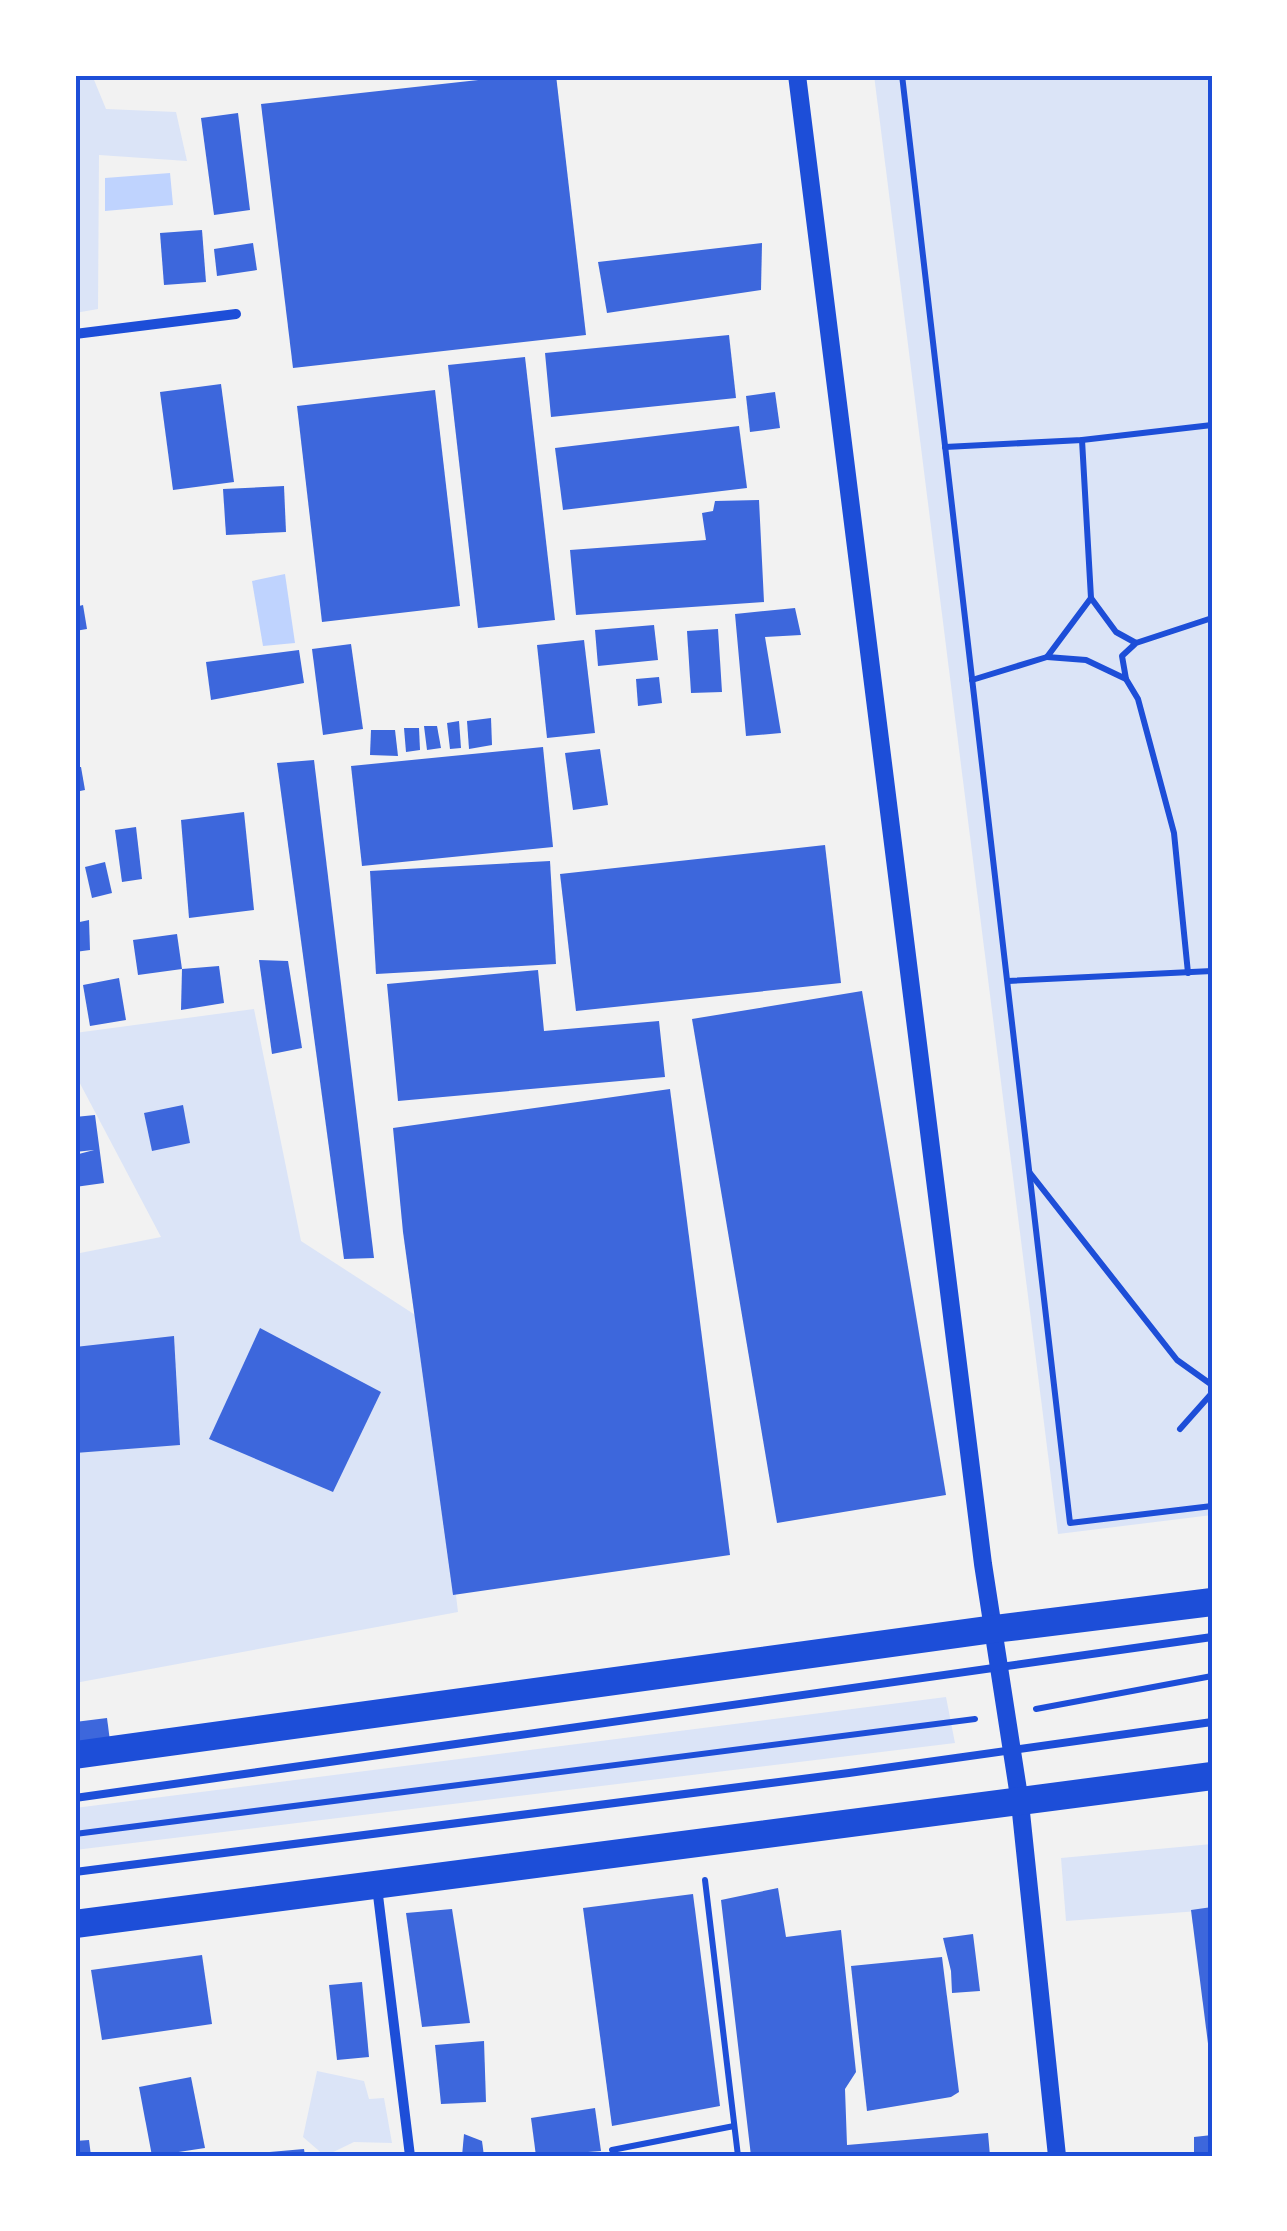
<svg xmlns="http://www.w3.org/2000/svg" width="1287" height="2231" viewBox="0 0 1287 2231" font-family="'Archivo Narrow',sans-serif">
<rect width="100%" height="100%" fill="#f2f2f2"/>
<g fill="#dbe4f7">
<path d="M 75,75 L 92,75 L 106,109 L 176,112 L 187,161 L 99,155 L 98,309 L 75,313 Z"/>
<path d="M 874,75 L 1212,75 L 1212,1515 L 1058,1534 Z"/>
<path d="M 254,1009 L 301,1241 L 423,1320 L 458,1612 L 75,1683 L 75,1254 L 161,1237 L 75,1074 L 75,1033 Z"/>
<path d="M 946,1697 L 955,1743 L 75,1850 L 75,1808 Z"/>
<path d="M 1212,1844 L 1212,1910 L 1066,1921 L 1061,1858 Z"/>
<path d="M 317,2071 L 364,2081 L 369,2099 L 384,2098 L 392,2143 L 354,2142 L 325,2156 L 303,2137 Z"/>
</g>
<g fill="#bfd3fe">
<path d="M 170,173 L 173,205 L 105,211 L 105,178 Z"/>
<path d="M 285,574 L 295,643 L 263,646 L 252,581 Z"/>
</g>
<g fill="#3d67dc">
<path d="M 523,75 L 556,75 L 586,335 L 293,368 L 261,104 Z"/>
<path d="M 238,113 L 250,210 L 214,215 L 201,118 Z"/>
<path d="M 202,230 L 206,282 L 164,285 L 160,233 Z"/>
<path d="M 253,243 L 257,270 L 217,276 L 214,249 Z"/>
<path d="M 762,243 L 761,290 L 607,313 L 598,262 Z"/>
<path d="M 729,335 L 736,398 L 551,417 L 545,353 Z"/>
<path d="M 525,357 L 555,620 L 478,628 L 448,365 Z"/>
<path d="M 221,384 L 234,482 L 173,490 L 160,392 Z"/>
<path d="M 435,390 L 460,606 L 322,622 L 297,406 Z"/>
<path d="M 775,392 L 780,428 L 750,432 L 746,396 Z"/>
<path d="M 739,426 L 747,488 L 563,510 L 555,448 Z"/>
<path d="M 284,486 L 286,532 L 226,535 L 223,489 Z"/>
<path d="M 759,500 L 764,602 L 576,615 L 570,550 L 706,540 L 702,513 L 713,511 L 715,501 Z"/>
<path d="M 83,605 L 87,629 L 75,631 L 75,607 Z"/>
<path d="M 795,608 L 801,635 L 765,637 L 781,733 L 746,736 L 735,614 Z"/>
<path d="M 654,625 L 658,660 L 598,666 L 595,630 Z"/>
<path d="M 718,629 L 722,692 L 691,693 L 687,631 Z"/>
<path d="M 584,640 L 595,733 L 547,738 L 537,645 Z"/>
<path d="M 351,644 L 363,729 L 323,735 L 312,649 Z"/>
<path d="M 299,650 L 304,683 L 211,700 L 206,662 Z"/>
<path d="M 659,677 L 662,703 L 638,706 L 636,679 Z"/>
<path d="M 491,718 L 492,745 L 469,749 L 467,721 Z"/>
<path d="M 459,721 L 461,748 L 450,749 L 447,723 Z"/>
<path d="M 424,726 L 437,726 L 441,748 L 427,750 Z"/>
<path d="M 404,728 L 419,728 L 420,750 L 406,752 Z"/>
<path d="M 371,730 L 395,730 L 398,756 L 370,755 Z"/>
<path d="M 543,747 L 553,847 L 362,866 L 351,766 Z"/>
<path d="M 600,749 L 608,805 L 573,810 L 565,753 Z"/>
<path d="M 314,760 L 374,1258 L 344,1259 L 277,763 Z"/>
<path d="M 75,767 L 81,767 L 85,790 L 75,792 Z"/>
<path d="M 244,812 L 254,910 L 189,918 L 181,820 Z"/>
<path d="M 136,827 L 142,879 L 122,882 L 115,830 Z"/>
<path d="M 825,845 L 841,983 L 576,1011 L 560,874 Z"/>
<path d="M 550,861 L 556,964 L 376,974 L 370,871 Z"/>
<path d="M 105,862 L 112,893 L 92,898 L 85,867 Z"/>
<path d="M 89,920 L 90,950 L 75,952 L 75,923 Z"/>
<path d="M 177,934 L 182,969 L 138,975 L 133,940 Z"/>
<path d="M 259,960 L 288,961 L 302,1048 L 272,1054 Z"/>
<path d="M 219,966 L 224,1003 L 181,1010 L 182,969 Z"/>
<path d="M 538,970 L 544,1031 L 659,1021 L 665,1077 L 398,1101 L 387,984 Z"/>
<path d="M 119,978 L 126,1020 L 90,1026 L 83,985 Z"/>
<path d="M 862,991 L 946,1495 L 777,1523 L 692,1019 Z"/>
<path d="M 670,1089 L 730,1555 L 453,1595 L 403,1232 L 393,1128 Z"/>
<path d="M 183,1105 L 190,1143 L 152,1151 L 144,1113 Z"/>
<path d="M 95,1115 L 104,1183 L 75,1187 L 75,1155 L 94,1150 L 75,1152 L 75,1117 Z"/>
<path d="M 260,1328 L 381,1392 L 333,1492 L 209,1439 Z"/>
<path d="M 174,1336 L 180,1445 L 75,1453 L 75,1347 Z"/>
<path d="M 107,1718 L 110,1741 L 75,1745 L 75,1722 Z"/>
<path d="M 778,1888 L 786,1937 L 841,1930 L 856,2072 L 845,2089 L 847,2145 L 988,2133 L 990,2156 L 751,2156 L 721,1900 Z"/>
<path d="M 693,1894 L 720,2106 L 612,2126 L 583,1908 Z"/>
<path d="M 1212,1907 L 1212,2059 L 1210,2059 L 1191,1910 Z"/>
<path d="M 452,1909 L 470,2023 L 422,2027 L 406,1913 Z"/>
<path d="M 973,1934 L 980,1991 L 952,1993 L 951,1971 L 943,1938 Z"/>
<path d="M 202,1955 L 212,2024 L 102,2040 L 91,1970 Z"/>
<path d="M 942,1957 L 959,2092 L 951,2097 L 867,2111 L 851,1966 Z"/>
<path d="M 362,1982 L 369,2057 L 337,2060 L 329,1985 Z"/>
<path d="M 484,2041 L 486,2102 L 441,2104 L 435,2045 Z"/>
<path d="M 191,2077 L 205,2148 L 152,2156 L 139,2087 Z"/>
<path d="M 595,2108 L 601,2151 L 536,2156 L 531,2118 Z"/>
<path d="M 464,2134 L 482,2141 L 484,2156 L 462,2156 Z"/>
<path d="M 1212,2135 L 1212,2156 L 1194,2156 L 1194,2137 Z"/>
<path d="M 89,2140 L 91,2156 L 75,2156 L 75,2141 Z"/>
<path d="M 304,2149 L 305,2156 L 258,2156 L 258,2153 Z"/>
</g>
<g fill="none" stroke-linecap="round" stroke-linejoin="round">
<g stroke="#1d4ed8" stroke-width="6">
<path d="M 902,75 L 1070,1523 L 1212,1506"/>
<path d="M 1082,440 L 1091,598"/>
<path d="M 945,447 L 1082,440 L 1212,425"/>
<path d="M 1136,643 L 1116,632 L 1091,598 L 1047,657 L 1086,660 L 1126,679 L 1122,656 L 1136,643 L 1212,618"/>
<path d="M 1126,679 L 1138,699 L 1174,833 L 1188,973"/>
<path d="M 972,680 L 1047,657"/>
<path d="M 1008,981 L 1212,971"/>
<path d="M 1030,1173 L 1177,1360 L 1212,1385"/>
<path d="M 1180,1429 L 1212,1393"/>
<path d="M 1036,1709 L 1212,1676"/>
<path d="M 75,1834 L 975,1719"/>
<path d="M 705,1880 L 738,2156"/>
<path d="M 612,2150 L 734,2126"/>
</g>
<g stroke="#1d4ed8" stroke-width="8">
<path d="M 75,1798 L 1212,1637"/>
<path d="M 75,1872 L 849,1773 L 1212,1722"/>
</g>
<g stroke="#1d4ed8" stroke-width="10">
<path d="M 75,334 L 236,314"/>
<path d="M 377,1887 L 410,2156"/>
</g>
<path stroke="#1d4ed8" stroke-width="18" d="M 797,75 L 983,1564 L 1020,1803 L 1057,2156"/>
<g stroke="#1d4ed8" stroke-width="28">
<path d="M 75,1755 L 994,1629 L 1212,1602"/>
<path d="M 75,1924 L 1212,1776"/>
</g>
</g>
<rect width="1287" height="2231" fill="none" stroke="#ffffff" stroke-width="155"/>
<rect x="78" y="78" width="1132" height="2076" fill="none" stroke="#1d4ed8" stroke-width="4"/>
</svg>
